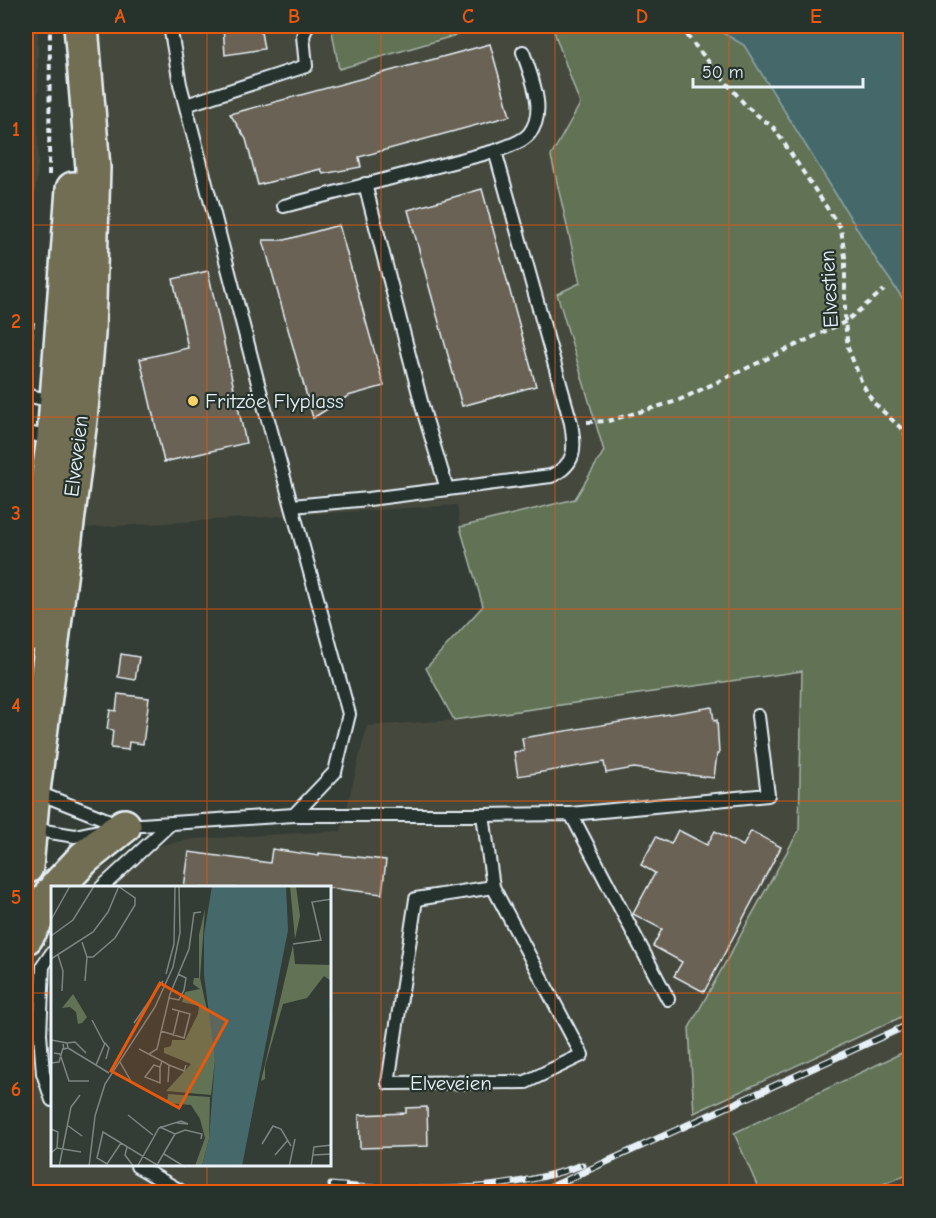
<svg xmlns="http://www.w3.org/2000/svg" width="936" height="1218" viewBox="0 0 936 1218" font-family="'Comic Neue',sans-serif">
<rect width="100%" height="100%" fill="#343d35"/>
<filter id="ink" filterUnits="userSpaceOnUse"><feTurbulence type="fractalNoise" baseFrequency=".0167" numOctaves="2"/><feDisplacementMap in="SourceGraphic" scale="12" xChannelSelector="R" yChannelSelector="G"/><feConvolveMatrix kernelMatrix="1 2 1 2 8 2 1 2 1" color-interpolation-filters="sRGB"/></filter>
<g filter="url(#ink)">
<g fill="#44483e">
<path d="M 26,26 L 38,26 L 38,166 L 26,284 Z"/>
<path d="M 98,26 L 331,26 L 339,69 L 488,26 L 552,26 L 580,104 L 551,156 L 580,283 L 557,294 L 604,451 L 575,499 L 460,527 L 457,505 L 82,528 L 104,131 Z"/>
<path d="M 802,671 L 799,830 L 689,1028 L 695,1113 L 910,1013 L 910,1049 L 734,1133 L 760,1192 L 26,1192 L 26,986 L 41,932 L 52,916 L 52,1166 L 330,1166 L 330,888 L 72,888 L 76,883 L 133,851 L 193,839 L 341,831 L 367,726 L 454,720 Z"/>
<path d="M 910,1173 L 910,1192 L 864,1192 Z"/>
</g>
<g fill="#627254" stroke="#a5b2a6" stroke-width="1.5">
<path d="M 331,26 L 488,26 L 339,69 Z"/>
<path d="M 552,26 L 711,26 L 744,45 L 877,261 L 910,309 L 910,1013 L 694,1113 L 689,1028 L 799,830 L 802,671 L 454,720 L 426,668 L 483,606 L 460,527 L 575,499 L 604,451 L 557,294 L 580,283 L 551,156 L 580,104 Z"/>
<path d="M 910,1049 L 910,1173 L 864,1192 L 760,1192 L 734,1133 Z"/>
</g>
<path fill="#45696a" stroke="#869fa3" stroke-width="1.5" d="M 711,26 L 910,26 L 910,309 L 877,261 L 744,45 Z"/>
<g fill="#6b6354" stroke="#e8f1f8" stroke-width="1.5">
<path d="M 223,26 L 260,26 L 264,49 L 225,55 Z"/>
<path d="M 490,44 L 510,116 L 359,157 L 361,167 L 323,174 L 321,169 L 258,185 L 246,139 L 230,114 Z"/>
<path d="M 482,189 L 536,386 L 462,406 L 408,210 Z"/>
<path d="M 339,225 L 384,386 L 348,396 L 313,418 L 263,240 L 285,240 Z"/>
<path d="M 208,271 L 246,443 L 164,462 L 140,359 L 188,348 L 173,279 Z"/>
<path d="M 121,654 L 139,657 L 135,680 L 118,677 Z"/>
<path d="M 118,694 L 149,698 L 143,744 L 129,742 L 128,750 L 111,748 L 113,730 L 107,729 L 110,710 L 116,711 Z"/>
<path d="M 712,707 L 714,721 L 717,720 L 719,754 L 717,754 L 714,778 L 634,768 L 606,773 L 604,762 L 518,776 L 514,752 L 524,751 L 522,738 Z"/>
<path d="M 678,830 L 707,845 L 715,831 L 743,846 L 751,831 L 781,847 L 704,992 L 674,976 L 682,962 L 653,946 L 662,929 L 633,914 L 655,873 L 641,865 L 656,837 L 671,844 Z"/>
<path d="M 272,849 L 319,856 L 319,853 L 386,860 L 382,894 L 330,888 L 184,888 L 189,852 L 270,863 Z"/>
<path d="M 427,1107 L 428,1146 L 360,1148 L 359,1115 L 406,1113 L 406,1108 Z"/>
</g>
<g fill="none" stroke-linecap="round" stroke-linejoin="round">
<g stroke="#e8f1f8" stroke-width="16">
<g id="service">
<path d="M 170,26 L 180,84 L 259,387 L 349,714 L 335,772 L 294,815"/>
<path d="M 186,105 L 306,66 L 303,36 L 307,26"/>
<path d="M 495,151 C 506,147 521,143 529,134 C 548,111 530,75 523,52"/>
<path d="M 365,184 L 424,413 L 447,489"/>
<path d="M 284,206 L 495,151 L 571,423 C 575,448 577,464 551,476 L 369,499 L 292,506"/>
<path d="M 26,395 L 56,402"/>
<path d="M 26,433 L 54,438"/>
<path d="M 36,792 L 120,825"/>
<path d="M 571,814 L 768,795 L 758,716"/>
<path d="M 483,815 L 571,814 L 668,999"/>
<path d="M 126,826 L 294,815 L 483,815 L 493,887"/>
<path d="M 32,829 L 75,836 L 103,830"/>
<path d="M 493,887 L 582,1055 L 526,1082 L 388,1083 L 416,899 Z"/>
<path d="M 101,888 L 170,824"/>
<path d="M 52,953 L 43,966 L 40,1034 L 43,1073 L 52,1100"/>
<path d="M 137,1166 L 182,1192"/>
</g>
</g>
<g stroke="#e8f1f8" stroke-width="38">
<g id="trunk">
<path d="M 26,635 L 54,438 L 73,189"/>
<path d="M 26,867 L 33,791 L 80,420 L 88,334 L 93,168 L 81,26"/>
<path d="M 56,888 L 84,858 L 124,826"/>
<path d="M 26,937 L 52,893"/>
</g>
</g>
<g stroke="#e8f1f8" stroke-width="4" stroke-dasharray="6 4.5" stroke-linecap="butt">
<path d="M 681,26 L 692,42 L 747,107 L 774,128 L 841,229 L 845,257 L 845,322 L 848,348 L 862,383 L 873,402 L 904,431 L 909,444 L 906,473 L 910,479"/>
<path d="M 49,175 L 50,26"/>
<path d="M 26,380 L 33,322"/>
<path d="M 587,422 L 608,421 L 677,401 L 845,322 L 884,290"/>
</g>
<use href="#service" stroke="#26332d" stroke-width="12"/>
<use href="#trunk" stroke="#726e52" stroke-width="33"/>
<g stroke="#e8f1f8" stroke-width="7">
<g id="rail">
<path d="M 331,1185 C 415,1192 502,1194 582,1165"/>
<path d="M 540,1192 L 910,1024"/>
</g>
</g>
<use href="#rail" stroke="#26332d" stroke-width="4.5" stroke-dasharray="14" stroke-linecap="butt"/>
</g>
</g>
<path fill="none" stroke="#e8590c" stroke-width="1.5" stroke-opacity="0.55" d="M 207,26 L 207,888M 381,26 L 381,1192M 555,26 L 555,1192M 729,26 L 729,1192M 26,225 L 910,225M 26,417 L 910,417M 26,609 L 910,609M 26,801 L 910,801M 26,993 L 52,993M 330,993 L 910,993M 207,1166 L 207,1192"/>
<circle fill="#ffd166" stroke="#26332d" stroke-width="2" cx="193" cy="401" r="6"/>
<g text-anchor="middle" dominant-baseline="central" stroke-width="4.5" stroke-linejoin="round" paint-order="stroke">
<g font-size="21" fill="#e8f1f8" stroke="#26332d">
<text transform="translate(829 289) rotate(-93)">Elvestien</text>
<text transform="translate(76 456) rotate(-83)">Elveveien</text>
<text x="451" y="1083">Elveveien</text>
</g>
<g font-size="21" fill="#e8f1f8" stroke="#26332d" text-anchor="start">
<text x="205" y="401">Fritzöe Flyplass</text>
</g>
</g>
<g transform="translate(51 886)">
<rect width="280" height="280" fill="#343d35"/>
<path d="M 239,0 L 245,0 L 249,30 L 244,53 ZM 154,23 L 149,92 L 156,124 L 159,122 L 161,130 L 164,174 L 160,209 L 115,205 L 140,178 L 113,167 L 113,162 L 120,160 L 121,154 L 134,154 L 147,128 L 148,120 L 131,116 L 134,106 L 149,103 L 142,98 L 143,92 L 148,92 L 148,49 ZM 242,59 L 244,78 L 280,79 L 280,95 L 273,90 L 256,112 L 232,118 L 214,180 L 214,193 L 210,195 ZM 22,108 L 36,131 L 31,137 L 27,138 L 25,126 L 19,121 L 11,122 ZM 117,208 L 159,211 L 158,253 L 151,280 L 144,280 L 154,252 L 149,233 L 140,219 L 116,217 Z" fill="#627254"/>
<path d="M 161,0 L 235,0 L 237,44 L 191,280 L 151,280 L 158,253 L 164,174 L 153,89 L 153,49 Z" fill="#45696a"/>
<path fill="none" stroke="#7c8583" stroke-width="1.5" d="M 0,34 L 19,0M 0,50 L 22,34 L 43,0M 31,56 L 36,71 L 34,95M 242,58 L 270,54 L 261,16 L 281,13M 7,69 L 12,85 L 11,105M 36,71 L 42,71 L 64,52 L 84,19 L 84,12 L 67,0M 0,73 L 42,46 L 57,26 L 68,0M 115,88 L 123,58 L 124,0M 118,112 L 128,114 L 133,104 L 135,92 L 127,88M 41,134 L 53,157M 83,137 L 112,95M 110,145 L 133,152 L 139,128 L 121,123M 122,150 L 128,125M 0,154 L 16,157 L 17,162 L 13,163 L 12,158M 16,157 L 24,156 L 35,167M 17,162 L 58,187M 88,163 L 111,175 L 109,181M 3,167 L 9,168 L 18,195 L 38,195M 98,168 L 106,163 L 119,108 L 138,63 L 143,27 L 150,26M 111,175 L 118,179 L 117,196M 69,176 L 81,197M 0,177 L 8,176 L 12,162M 45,179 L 54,157 L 58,162 L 55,173M 103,179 L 109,181 L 109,197 L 94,191 ZM 118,179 L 133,185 L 135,179M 77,229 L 102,249M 16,239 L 31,250M 0,243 L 7,246 L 6,262M 124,248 L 134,244 L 151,248 L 150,253M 70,257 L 56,278 L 46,272 L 52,246 L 106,279 L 124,248 L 109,241M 211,258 L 222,240 L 230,243 L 240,260M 76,261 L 74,269 L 83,281M 0,267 L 6,262 L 30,266M 113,268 L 134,281M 224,269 L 237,254M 262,269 L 281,268M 8,281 L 20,221 L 29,209M 38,281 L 44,230 L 54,198 L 104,121 L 122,81 L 129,47 L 128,0M 86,281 L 108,242 L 130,235 L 137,238 L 126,237M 238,281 L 244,253M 260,281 L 263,261 L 281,259"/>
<path fill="#e8590c" fill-opacity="0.15" stroke="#e8590c" stroke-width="3" d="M 109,97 L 176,135 L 128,222 L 60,185 Z"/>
<rect width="280" height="280" fill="none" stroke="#e8f1f8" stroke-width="3"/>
</g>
<rect width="936" height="1218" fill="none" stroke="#26332d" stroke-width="66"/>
<path d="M693 78v9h170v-9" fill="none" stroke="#e8f1f8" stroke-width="3"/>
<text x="702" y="78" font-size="18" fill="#e8f1f8" stroke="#26332d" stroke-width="4.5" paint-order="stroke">50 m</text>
<rect x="33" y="33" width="870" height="1152" fill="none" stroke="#e8590c" stroke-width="2"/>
<g font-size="20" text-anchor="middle" font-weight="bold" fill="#e8590c">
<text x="120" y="23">A</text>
<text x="294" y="23">B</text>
<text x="468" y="23">C</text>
<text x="642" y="23">D</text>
<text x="816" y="23">E</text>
<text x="16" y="136">1</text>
<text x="16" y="328">2</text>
<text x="16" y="520">3</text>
<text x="16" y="712">4</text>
<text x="16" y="904">5</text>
<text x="16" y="1096">6</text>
</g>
</svg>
